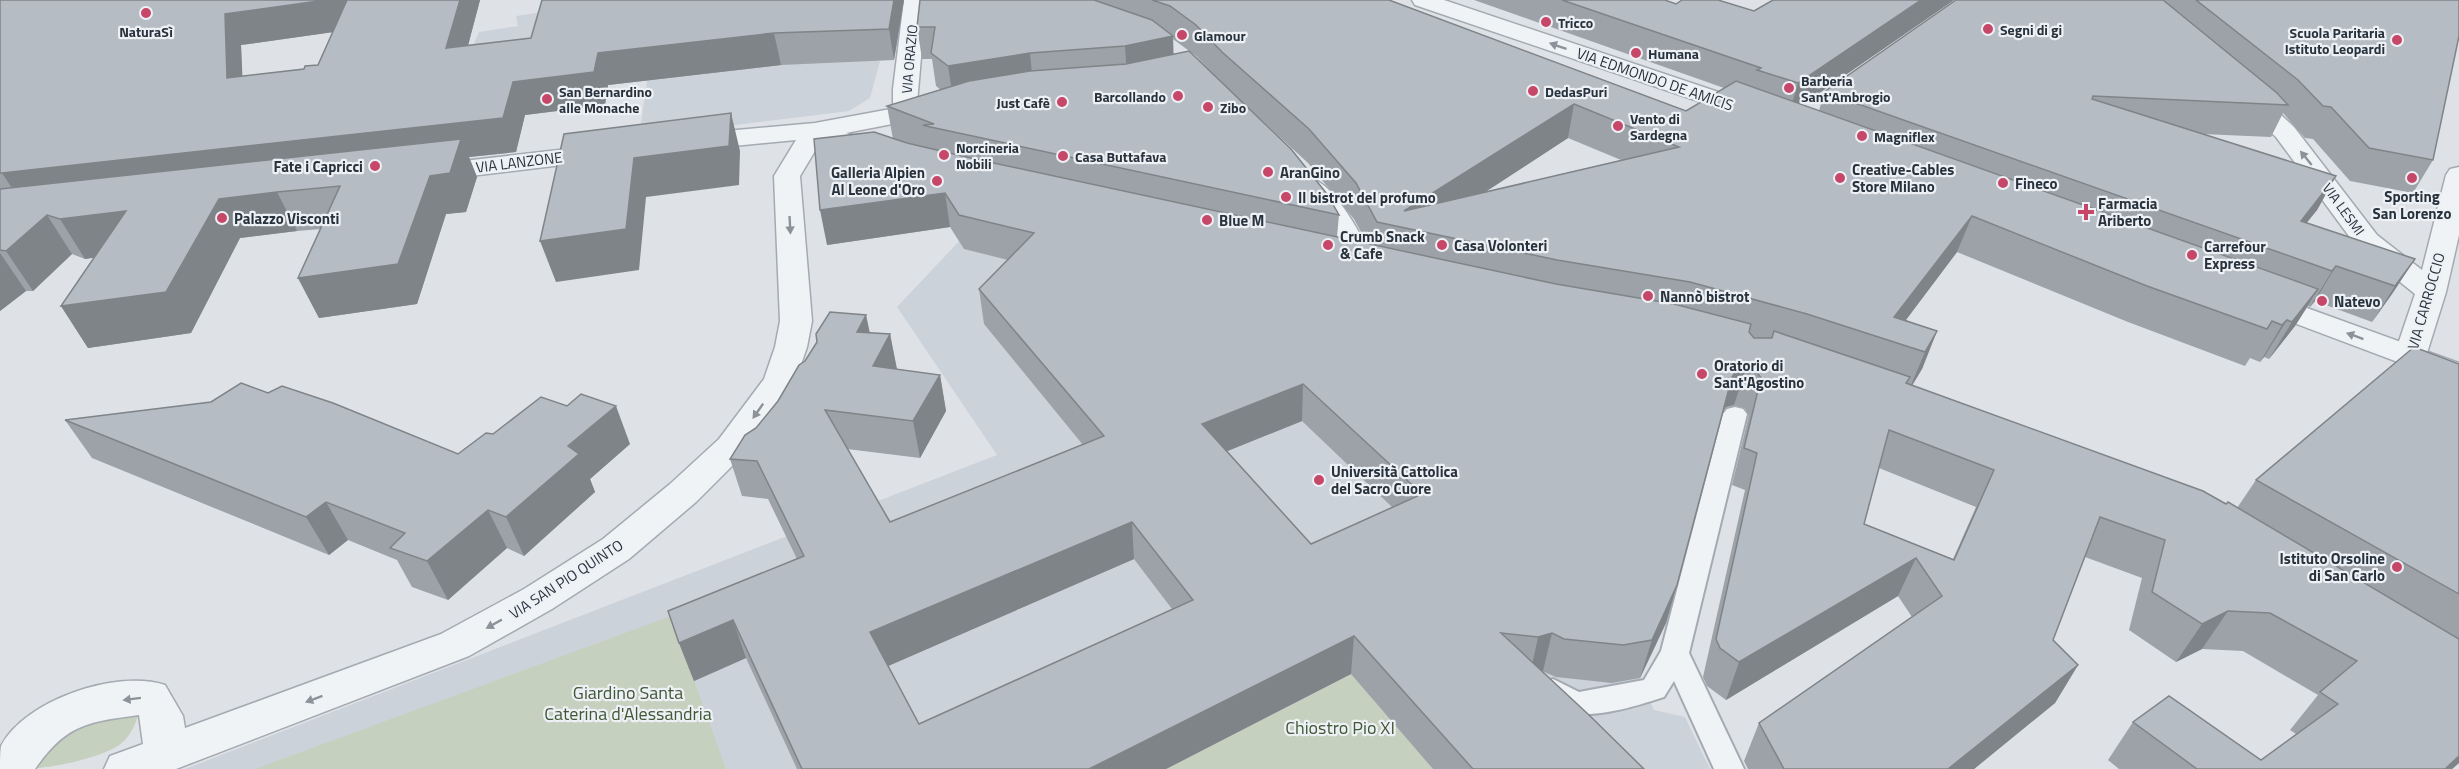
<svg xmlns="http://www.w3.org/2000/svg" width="2459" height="769" viewBox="0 0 2459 769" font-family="'Titillium Web',sans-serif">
<rect width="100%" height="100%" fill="#dee2e7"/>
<g fill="#ccd2d9">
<path d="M 542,12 L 880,61 L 870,98 L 849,111 L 639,137 L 649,67 L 460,75 L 479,32 L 518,26 L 516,16 Z"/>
<path d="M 980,219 L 1751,367 L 1751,419 L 1722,410 L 1715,451 L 1656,645 L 1640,679 L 1654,710 L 1685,717 L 1710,769 L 185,769 L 997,455 L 897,307 Z"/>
</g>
<g fill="#c6d0bf">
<path d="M 671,616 L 726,769 L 255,769 Z"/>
<path d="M 1351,674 L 1433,769 L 1166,769 Z"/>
<path d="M 121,711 L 138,716 C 134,728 128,740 116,747 C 97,758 51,769 29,768 L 48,737 Z"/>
</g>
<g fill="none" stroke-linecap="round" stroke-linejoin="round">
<g stroke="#a4aab1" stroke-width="4">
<path id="service" d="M 1735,407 L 1743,409 L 1747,414 L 1689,653 L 1744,769 L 1714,769 L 1674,681 L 1664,697 C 1630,708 1560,732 1539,691 L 1543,683 L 1553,679 L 1579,692 L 1644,680 L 1661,651 L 1723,414 L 1727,409 Z"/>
</g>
<g stroke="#a4aab1" stroke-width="3">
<g id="minor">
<path d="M 904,0 L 926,0 L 917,103 L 942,104 L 945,109 L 942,114 L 933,116 L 846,133 L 885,145 L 889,151 L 885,157 L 876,159 L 821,141 L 800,176 L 812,321 L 807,347 L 796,379 L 770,421 L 743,455 L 696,502 L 629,559 L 552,609 L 469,656 L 176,769 L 104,769 L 110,756 L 143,744 L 139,715 C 88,722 66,724 35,769 L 0,769 C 0,762 0,752 1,746 C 25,700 117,669 165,685 L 183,716 L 185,728 L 441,634 L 524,589 L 603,539 L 670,484 L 719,439 L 764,379 L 775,347 L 780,321 L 774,176 L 796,140 L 693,150 L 684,147 L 680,142 L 684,137 L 693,134 L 815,123 L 896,108 L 893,103 L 893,89 Z"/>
<path d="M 2244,87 L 2253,89 L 2294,127 L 2377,235 L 2422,270 L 2446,175 L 2450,169 L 2459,167 L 2459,235 L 2446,292 L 2426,356 L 2421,363 L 2410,366 L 2399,363 L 2394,356 L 2415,294 L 2357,247 L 2276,137 L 2235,99 L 2232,94 L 2235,89 Z"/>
<path d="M 603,145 L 612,147 L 616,153 L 612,159 L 428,181 L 419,179 L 415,173 L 419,167 L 428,165 Z"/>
<path d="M 1310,178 C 1337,185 1364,241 1376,265 L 1371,271 L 1361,274 L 1351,271 L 1329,228 L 1296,186 L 1300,180 Z"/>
</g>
</g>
<g stroke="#a4aab1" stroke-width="3">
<g id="tertiary">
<path d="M 1412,0 L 1444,0 L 1760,106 L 1763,111 L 1760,116 L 1751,118 L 1742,116 L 1415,5 Z"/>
<path d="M 2260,291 L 2459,363 L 2459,385 L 2249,306 L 2245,300 L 2249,294 Z"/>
</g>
</g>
<use href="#service" fill="#f0f3f5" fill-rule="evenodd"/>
<use href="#minor" fill="#f0f3f5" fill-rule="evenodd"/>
<use href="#tertiary" fill="#f0f3f5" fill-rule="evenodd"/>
</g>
<g fill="#9ca2a8" fill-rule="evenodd">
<path d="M 0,0 L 480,0 L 468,45 L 531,38 L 542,0 L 904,0 L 894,60 L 781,65 L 608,85 L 605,105 L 525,115 L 516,152 L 469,157 L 477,177 L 466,212 L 446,214 L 417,304 L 319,318 L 298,278 L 321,229 L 297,231 L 240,238 L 191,333 L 88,348 L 61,306 L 94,257 L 85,259 L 72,254 L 33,291 L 26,291 L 0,311 ZM 333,32 L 318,65 L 304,69 L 242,76 L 241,45 Z"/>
<path d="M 920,0 L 1389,0 L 1686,111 L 1724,88 L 1474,0 L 1665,0 L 1676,4 L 1754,11 L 1954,0 L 1802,105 L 1819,111 L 1824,92 L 1956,0 L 2459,0 L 2433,160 L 2413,193 L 2350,181 L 2313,139 L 2305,138 L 2283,113 L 2271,137 L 2202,134 L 2336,176 L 2317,210 L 2306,223 L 2415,259 L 2392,294 L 2372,322 L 2315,301 L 2310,307 L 2308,306 L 2295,326 L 2269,359 L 2264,357 L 2260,362 L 2250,358 L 2245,366 L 2128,322 L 1957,252 L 1906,320 L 1937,331 L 1922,369 L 1912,386 L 2237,508 L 2256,480 L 2459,364 L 2459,763 L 2452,769 L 2119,769 L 2108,760 L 2133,722 L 2261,760 L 2296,734 L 2290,730 L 2318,695 L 2243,651 L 2202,649 L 2176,662 L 2129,630 L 2142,578 L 2085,557 L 2053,640 L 2078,665 L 2055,703 L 1974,769 L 1748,769 L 1744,761 L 1759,723 L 1912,617 L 1898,596 L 1726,700 L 1707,686 L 1703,677 L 1745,490 L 1732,485 L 1749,415 L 1745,408 L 1734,405 L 1726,407 L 1723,411 L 1677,585 L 1666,623 L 1640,678 L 1612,683 L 1556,677 L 1542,671 L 1644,769 L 1433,769 L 1351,674 L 1166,769 L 797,769 L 746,658 L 694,681 L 679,643 L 797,559 L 768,499 L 742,496 L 730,459 L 778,401 L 805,361 L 866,315 L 870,333 L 890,334 L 897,369 L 940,375 L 946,411 L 920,458 L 847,449 L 890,522 L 1083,445 L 984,324 L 979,289 L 1008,260 L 964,249 L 950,227 L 827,245 L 893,139 L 887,106 L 941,90 L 936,86 L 932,59 L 922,59 L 917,27 ZM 1173,39 L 1196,56 L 1215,76 L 1173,54 ZM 1243,103 L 1308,163 L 1354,219 L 1367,243 L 1337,237 L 1339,215 ZM 1568,138 L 1621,160 L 1485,192 ZM 1302,421 L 1392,507 L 1311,544 L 1227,451 ZM 1879,468 L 1976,507 L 1953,559 L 1864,524 ZM 1134,559 L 1172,609 L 919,724 L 888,666 Z"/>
<path d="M 268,393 L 458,454 L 493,434 L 630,444 L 590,479 L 595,492 L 524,556 L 507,548 L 448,600 L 412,587 L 397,560 L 348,540 L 329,555 L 92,458 L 65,420 L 211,402 Z"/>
</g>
<g fill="#7f8488">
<path d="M 326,0 L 350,0 L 362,28 L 241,45 L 244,111 L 227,78 L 225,14 Z"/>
<path d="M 460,0 L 480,0 L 459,80 L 446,48 Z"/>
<path d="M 894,0 L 904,0 L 894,60 L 889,29 Z"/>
<path d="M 1921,0 L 1954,0 L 1789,114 L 1798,83 Z"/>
<path d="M 774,33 L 781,65 L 608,85 L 605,105 L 525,115 L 516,152 L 469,157 L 477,177 L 466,212 L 446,214 L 417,304 L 319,318 L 298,278 L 430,176 L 25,208 L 2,173 L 513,82 L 598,53 Z"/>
<path d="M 1173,36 L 1174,68 L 1127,78 L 1125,46 Z"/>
<path d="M 1030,53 L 1033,85 L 953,98 L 948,66 Z"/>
<path d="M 1574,104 L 1568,138 L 1424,232 L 1404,211 Z"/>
<path d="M 731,113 L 740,151 L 739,185 L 646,197 L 639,270 L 556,282 L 540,241 L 634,158 Z"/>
<path d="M 2336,176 L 2317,210 L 2281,255 L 2301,221 Z"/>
<path d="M 277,192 L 297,231 L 240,238 L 191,333 L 88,348 L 61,306 L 219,199 Z"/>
<path d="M 945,193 L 950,227 L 827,245 L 820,210 Z"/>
<path d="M 126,211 L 149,250 L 85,259 L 60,219 Z"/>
<path d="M 47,215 L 72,254 L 33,291 L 6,251 Z"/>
<path d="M 1972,216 L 1957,252 L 1890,341 L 1894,317 Z"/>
<path d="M 0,253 L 26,291 L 0,311 Z"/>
<path d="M 2415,259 L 2392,294 L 2372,322 L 2395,286 Z"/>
<path d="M 2336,266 L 2315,301 L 2310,307 L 2332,271 Z"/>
<path d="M 2318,289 L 2295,326 L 2269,359 L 2292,322 Z"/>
<path d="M 866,315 L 873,351 L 857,332 Z"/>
<path d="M 2287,320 L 2264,357 L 2260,362 L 2282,325 Z"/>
<path d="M 1937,331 L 1922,369 L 1909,390 L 1925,352 Z"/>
<path d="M 890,334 L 897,370 L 873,366 Z"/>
<path d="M 1746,368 L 1734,405 L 1726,407 L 1721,413 L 1732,377 L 1737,370 Z"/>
<path d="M 940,375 L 946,411 L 920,458 L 913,421 Z"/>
<path d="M 1303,384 L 1302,421 L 1203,461 L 1202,424 Z"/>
<path d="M 616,406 L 630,444 L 590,479 L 595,492 L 524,556 L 506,517 L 568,446 Z"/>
<path d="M 326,502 L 348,540 L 329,555 L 306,517 Z"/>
<path d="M 488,510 L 507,548 L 448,600 L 427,561 Z"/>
<path d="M 1132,522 L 1134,559 L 879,670 L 870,632 Z"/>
<path d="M 1916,558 L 1898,596 L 1726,700 L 1739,662 Z"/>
<path d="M 1677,585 L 1666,623 L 1640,678 L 1652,640 Z"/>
<path d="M 2228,611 L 2202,649 L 2176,662 L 2202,624 Z"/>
<path d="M 733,620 L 746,658 L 694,681 L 679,643 Z"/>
<path d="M 1552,633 L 1543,671 L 1530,675 L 1538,637 Z"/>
<path d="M 1354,636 L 1351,674 L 1166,769 L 1089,769 Z"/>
<path d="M 2078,665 L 2055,703 L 1974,769 L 1948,769 Z"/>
<path d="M 2459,756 L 2459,763 L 2452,769 L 2445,769 Z"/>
</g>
<g fill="#b5bcc3" stroke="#7f8488" stroke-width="1.5" fill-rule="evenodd">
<path d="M 0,0 L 326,0 L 225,14 L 227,78 L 304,69 L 305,66 L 318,65 L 347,0 L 460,0 L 446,48 L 531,38 L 542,0 L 894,0 L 889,29 L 774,33 L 598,53 L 594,72 L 513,82 L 503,118 L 2,173 L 0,173 Z"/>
<path d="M 920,0 L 1094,0 L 1152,20 L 1173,36 L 1125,46 L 1030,53 L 948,66 L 931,53 L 935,27 L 917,27 Z"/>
<path d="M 1152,0 L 1389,0 L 1686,111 L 1736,81 L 2318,289 L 2292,322 L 2287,320 L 2282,325 L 2272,321 L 2267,329 L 2147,286 L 1972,216 L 1894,317 L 1937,331 L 1925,352 L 1807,314 L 1690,282 L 1557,260 L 1377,222 L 1356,183 L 1309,129 L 1222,52 L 1196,25 L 1170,6 ZM 1574,104 L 1679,147 L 1404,211 Z"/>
<path d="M 1562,0 L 1665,0 L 1676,4 L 1682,0 L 1718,0 L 1754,11 L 1773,0 L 1921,0 L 1798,83 L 1757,70 L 1761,68 Z"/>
<path d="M 1956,0 L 2163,0 L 2277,93 L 2288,105 L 2093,96 L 2092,99 L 2336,176 L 2301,221 L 2415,259 L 2395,286 L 2336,266 L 2332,271 L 1824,92 Z"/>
<path d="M 2196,0 L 2459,0 L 2459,36 L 2433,160 L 2369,148 L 2331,107 L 2323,106 L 2298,80 Z"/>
<path d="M 1189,51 L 1291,149 L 1327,194 L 1339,215 L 926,126 L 923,125 L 934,124 L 887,106 L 969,81 L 1030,71 L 1126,64 Z"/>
<path d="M 731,113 L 729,146 L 634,158 L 626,229 L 540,241 L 564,134 Z"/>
<path d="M 874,132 L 907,143 L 975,159 L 1556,284 L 1674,304 L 1751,324 L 1749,332 L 1754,338 L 1772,338 L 1774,331 L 1910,377 L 1906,383 L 2203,491 L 2226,504 L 2228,502 L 2459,639 L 2459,756 L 2445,769 L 2197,769 L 2133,722 L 2169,696 L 2261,760 L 2338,704 L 2320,692 L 2357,661 L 2270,613 L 2228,611 L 2202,624 L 2152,592 L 2165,540 L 2100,517 L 2053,640 L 2078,665 L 1948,769 L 1784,769 L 1759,723 L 1942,596 L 1916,558 L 1739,662 L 1720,648 L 1716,639 L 1757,453 L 1744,448 L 1761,378 L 1756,371 L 1746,368 L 1737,370 L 1732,377 L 1677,585 L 1652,640 L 1623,645 L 1564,639 L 1552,633 L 1538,637 L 1501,633 L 1589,715 L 1644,769 L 1473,769 L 1354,636 L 1089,769 L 802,769 L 733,620 L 679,643 L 668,611 L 804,556 L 757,461 L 730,459 L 745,435 L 756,428 L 778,401 L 799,365 L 805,361 L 817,342 L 816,334 L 830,312 L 866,315 L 857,332 L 890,334 L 873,366 L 940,375 L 913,421 L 825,410 L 890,522 L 1104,436 L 979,289 L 1034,233 L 959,215 L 945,193 L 820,210 L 814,139 ZM 1303,384 L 1422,494 L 1311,544 L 1202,424 ZM 1889,430 L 1994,470 L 1954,560 L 1864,524 ZM 1132,522 L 1193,600 L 919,724 L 870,632 Z"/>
<path d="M 461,139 L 450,173 L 430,176 L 398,264 L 298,278 L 340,186 L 277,192 L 219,199 L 166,292 L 61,306 L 126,211 L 60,219 L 47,215 L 6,251 L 0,250 L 0,189 Z"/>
<path d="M 2414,347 L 2459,364 L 2459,594 L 2256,480 Z"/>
<path d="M 241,383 L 268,393 L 282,386 L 333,403 L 458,454 L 486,433 L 493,434 L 541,397 L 567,406 L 581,394 L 616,406 L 568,446 L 579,454 L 506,517 L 488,510 L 427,561 L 390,548 L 405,533 L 326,502 L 306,517 L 65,420 L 211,402 Z"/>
</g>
<defs><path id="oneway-solid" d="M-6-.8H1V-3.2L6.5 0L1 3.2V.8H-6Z" transform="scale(1.5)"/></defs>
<g fill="#8c9299">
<use href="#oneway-solid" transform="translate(1558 46) rotate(-161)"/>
<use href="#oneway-solid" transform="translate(2306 158) rotate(-129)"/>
<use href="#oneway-solid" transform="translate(790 225) rotate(87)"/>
<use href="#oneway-solid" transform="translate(2355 336) rotate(-160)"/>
<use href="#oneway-solid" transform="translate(758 411) rotate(125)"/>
<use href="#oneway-solid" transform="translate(494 624) rotate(151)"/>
<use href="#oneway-solid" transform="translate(132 699) rotate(173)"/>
<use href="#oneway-solid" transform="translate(314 699) rotate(159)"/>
</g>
<g fill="#c74769" stroke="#edf1f5" stroke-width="2">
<circle cx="146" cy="13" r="6"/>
<circle cx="1546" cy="22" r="6"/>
<circle cx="1988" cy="29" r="6"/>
<circle cx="1182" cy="35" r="6"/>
<circle cx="2397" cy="40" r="6"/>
<circle cx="1636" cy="53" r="6"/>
<circle cx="1789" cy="88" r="6"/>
<circle cx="1533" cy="91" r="6"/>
<circle cx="1178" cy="96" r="6"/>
<circle cx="547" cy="99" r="6"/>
<circle cx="1062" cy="102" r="6"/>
<circle cx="1208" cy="107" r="6"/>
<circle cx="1618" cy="126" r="6"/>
<circle cx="1862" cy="136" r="6"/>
<circle cx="944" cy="155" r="6"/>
<circle cx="1063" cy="156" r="6"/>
<circle cx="375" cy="166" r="6"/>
<circle cx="1268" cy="172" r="6"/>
<circle cx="1840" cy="178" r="6"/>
<circle cx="2412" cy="178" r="6"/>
<circle cx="937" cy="181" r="6"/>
<circle cx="2003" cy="183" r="6"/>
<circle cx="1286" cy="197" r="6"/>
<path d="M2083 203h6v6h6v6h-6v6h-6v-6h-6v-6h6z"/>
<circle cx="222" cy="218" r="6"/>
<circle cx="1207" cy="220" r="6"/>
<circle cx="1328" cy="245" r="6"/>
<circle cx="1442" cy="245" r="6"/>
<circle cx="2192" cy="255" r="6"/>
<circle cx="1648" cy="296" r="6"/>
<circle cx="2322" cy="301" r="6"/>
<circle cx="1702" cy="374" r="6"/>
<circle cx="1319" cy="480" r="6"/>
<circle cx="2397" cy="567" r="6"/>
</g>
<g text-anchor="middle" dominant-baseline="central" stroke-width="4.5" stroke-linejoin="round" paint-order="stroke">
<g font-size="14" font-weight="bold" fill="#28323d" stroke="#edf1f5" text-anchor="start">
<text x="1558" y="22">Tricco</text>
<text x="2000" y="29">Segni di gi</text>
<text x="146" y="31" text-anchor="middle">NaturaSì</text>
<text x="2385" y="32" text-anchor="end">Scuola Paritaria<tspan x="2385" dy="16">Istituto Leopardi</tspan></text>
<text x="1194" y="35">Glamour</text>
<text x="1648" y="53">Humana</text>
<text x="1801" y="80">Barberia<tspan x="1801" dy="16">Sant'Ambrogio</tspan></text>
<text x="559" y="91">San Bernardino<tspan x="559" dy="16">alle Monache</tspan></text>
<text x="1545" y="91">DedasPuri</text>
<text x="1166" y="96" text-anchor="end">Barcollando</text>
<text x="1050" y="102" text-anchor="end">Just Cafè</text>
<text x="1220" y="107">Zibo</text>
<text x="1630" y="118">Vento di<tspan x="1630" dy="16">Sardegna</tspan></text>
<text x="1874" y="136">Magniflex</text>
<text x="956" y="147">Norcineria<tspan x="956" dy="16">Nobili</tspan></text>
<text x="1075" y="156">Casa Buttafava</text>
</g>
<g font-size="14" fill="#28323d" stroke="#edf1f5">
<text transform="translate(909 59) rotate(-85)">VIA ORAZIO</text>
<text transform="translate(2344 209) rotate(54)">VIA LESMI</text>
</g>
<g font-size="15" fill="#28323d" stroke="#edf1f5">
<text transform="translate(1655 79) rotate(19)">VIA EDMONDO DE AMICIS</text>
<text transform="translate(519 162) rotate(-7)">VIA LANZONE</text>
<text transform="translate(2426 301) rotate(-74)">VIA CARROCCIO</text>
<text transform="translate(566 579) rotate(-33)">VIA SAN PIO QUINTO</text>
</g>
<g font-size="15" font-weight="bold" fill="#28323d" stroke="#edf1f5" text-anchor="start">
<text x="363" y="166" text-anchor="end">Fate i Capricci</text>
<text x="1852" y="169">Creative-Cables<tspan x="1852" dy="17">Store Milano</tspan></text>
<text x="925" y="172" text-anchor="end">Galleria Alpien<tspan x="925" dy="17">Al Leone d'Oro</tspan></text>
<text x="1280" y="172">AranGino</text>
<text x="2015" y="183">Fineco</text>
<text x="2412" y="196" text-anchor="middle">Sporting<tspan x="2412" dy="17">San Lorenzo</tspan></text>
<text x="1298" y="197">Il bistrot del profumo</text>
<text x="2098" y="203">Farmacia<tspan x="2098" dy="17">Ariberto</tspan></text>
<text x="234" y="218">Palazzo Visconti</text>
<text x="1219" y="220">Blue M</text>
<text x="1340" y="236">Crumb Snack<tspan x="1340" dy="17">&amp; Cafe</tspan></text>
<text x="1454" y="245">Casa Volonteri</text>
<text x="2204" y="246">Carrefour<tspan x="2204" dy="17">Express</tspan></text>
<text x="1660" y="296">Nannò bistrot</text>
<text x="2334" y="301">Natevo</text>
<text x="1714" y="365">Oratorio di<tspan x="1714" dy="17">Sant'Agostino</tspan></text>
<text x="1331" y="471">Università Cattolica<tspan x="1331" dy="17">del Sacro Cuore</tspan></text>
<text x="2385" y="558" text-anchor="end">Istituto Orsoline<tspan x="2385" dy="17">di San Carlo</tspan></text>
</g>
<g font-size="18" fill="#405836" stroke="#edf1f5">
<text x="628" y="692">Giardino Santa<tspan x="628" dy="21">Caterina d'Alessandria</tspan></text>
<text x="1340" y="727">Chiostro Pio XI</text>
</g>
</g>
</svg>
